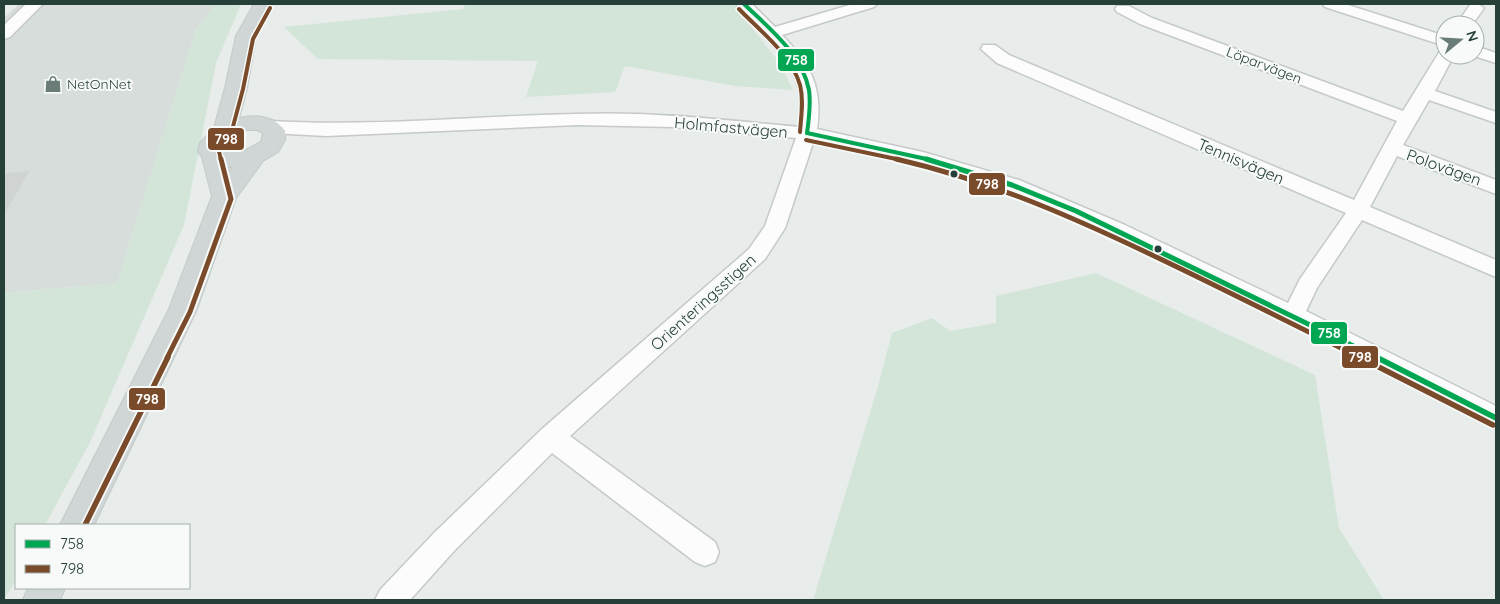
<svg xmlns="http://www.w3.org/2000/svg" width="1500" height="604" viewBox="0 0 1500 604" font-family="Quicksand,sans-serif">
<rect width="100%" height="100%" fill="#e8ecea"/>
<path fill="#d7ddda" d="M 19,4 L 216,4 L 196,29 L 117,283 L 4,293 L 4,18 Z"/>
<g fill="#d3e4d8">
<path d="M 216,4 L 241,4 L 216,63 L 184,225 L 90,442 L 45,525 L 16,525 L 16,579 L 4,600 L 4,293 L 117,283 L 196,29 Z"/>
<path d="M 466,4 L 735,4 L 741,14 L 779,62 L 793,90 L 735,86 L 625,66 L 615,92 L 526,97 L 538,61 L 318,59 L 284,27 L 463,9 Z"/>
<path d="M 1096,273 L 1315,375 L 1339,528 L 1384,600 L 813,600 L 879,383 L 892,333 L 932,318 L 950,331 L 996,323 L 996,296 Z"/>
</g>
<path fill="#cfd4d2" stroke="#d1d5d3" d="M 29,171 L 4,214 L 4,174 Z"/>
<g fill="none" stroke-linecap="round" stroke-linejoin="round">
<g stroke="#c5c9c7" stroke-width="3">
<g id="minor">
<path d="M 26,4 L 43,4 L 10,37 L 4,39 L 4,25 Z"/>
<path d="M 736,4 L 752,4 L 775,27 L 853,4 L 877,4 L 874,7 L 782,35 C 811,65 823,87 817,129 L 923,152 L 1019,180 L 1125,225 L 1288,303 L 1300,279 L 1346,213 L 997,63 L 981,49 L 983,45 L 995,45 L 1009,55 L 1354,200 L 1397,121 L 1140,24 L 1117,12 L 1115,9 L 1117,6 L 1129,6 L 1152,18 L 1403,111 L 1440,51 L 1445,50 L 1445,55 L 1454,55 L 1435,91 L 1496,112 L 1496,123 L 1429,100 L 1403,145 L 1496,180 L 1496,194 L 1397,156 L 1370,207 L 1496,260 L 1496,277 L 1362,220 L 1317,288 L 1306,311 L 1496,406 L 1496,429 L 1111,235 L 1005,190 L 919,163 L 814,140 L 785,228 L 765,259 L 570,436 L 715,542 L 719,552 L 715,562 L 705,566 L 695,562 L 552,453 L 454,551 L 410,600 L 375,600 L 380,590 L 434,533 L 542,429 L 749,249 L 765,226 L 796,138 L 672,127 L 577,125 L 326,136 L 271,133 L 264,131 L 262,127 L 264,123 L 271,121 C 372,127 474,116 575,114 C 650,111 724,120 799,127 C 809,60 768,50 736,4 Z"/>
<path d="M 1322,4 L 1345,4 L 1445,36 L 1445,46 L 1325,7 Z"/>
<path d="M 1478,4 L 1484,8 L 1472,25 L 1456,25 L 1470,5 Z"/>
<path d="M 1475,46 L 1496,53 L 1496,63 L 1471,55 L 1475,55 Z"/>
</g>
</g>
<g stroke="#c3cac9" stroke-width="2">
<g id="major">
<path d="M 254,4 L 272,4 L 256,36 L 247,88 L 239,118 C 256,114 275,116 285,131 L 285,140 L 278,152 L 263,161 L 236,198 L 197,309 L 94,525 L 60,525 L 169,309 L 212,196 L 202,157 L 198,152 L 200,143 L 214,128 L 225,88 L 236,36 ZM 247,130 L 257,130 L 263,133 L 261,142 L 246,150 L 222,151 C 224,138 235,132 247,130 ZM 228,167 L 233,167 L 229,172 Z"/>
<path d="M 28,588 L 65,588 L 60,600 L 23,600 Z"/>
</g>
</g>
<use href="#minor" fill="#fcfcfc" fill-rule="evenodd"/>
<use href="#major" fill="#d0d6d5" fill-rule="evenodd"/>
<g stroke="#f7faf9" stroke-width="7">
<g id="bus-1-far2">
<path d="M 744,4 C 769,28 802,54 809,90 C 811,104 809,119 807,133"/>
<path d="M 807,133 L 931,160"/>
</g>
</g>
<g stroke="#f7faf9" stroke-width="9">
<path id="bus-1-far1" d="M 926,159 L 1012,185 L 1076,211 L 1378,358"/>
</g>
<g stroke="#f7faf9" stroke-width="9">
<path id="bus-1" d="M 1376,357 L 1496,418"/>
</g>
<g stroke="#f7faf9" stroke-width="7">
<g id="bus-2-far2">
<path d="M 739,9 C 760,31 791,54 800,85 C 804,100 801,117 800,132"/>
<path d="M 806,140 L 901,160"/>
<path d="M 221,160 L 218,147 L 231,134 L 243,89 L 253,39 L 270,8"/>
</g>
</g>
<g stroke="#f7faf9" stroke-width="9">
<g id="bus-2-far1">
<path d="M 896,159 C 996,182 1082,221 1175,266 C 1237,296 1299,327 1361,358"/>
<path d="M 167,358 L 190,312 L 231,199 L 221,159"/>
</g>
</g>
<g stroke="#f7faf9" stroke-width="9">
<g id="bus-2">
<path d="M 1359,357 L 1493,425"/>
<path d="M 85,525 L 168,357"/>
</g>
</g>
<use href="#bus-1-far2" stroke="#00a651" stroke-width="4"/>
<use href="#bus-1-far1" stroke="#00a651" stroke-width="5"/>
<use href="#bus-1" stroke="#00a651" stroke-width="5.5"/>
<use href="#bus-2-far2" stroke="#7a4b2a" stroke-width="4"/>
<use href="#bus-2-far1" stroke="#7a4b2a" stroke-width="5"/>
<use href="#bus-2" stroke="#7a4b2a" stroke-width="5.5"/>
</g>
<defs>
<g id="shop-bare" transform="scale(1.35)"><path d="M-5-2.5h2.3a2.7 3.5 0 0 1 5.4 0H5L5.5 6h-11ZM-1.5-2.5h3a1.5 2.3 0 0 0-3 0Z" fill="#6a7c77" stroke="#f7faf9" stroke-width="2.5" paint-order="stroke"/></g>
</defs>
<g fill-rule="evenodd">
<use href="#shop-bare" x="53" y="84"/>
</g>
<g fill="#263f39" stroke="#f7faf9" stroke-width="2">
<circle cx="954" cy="174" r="4.5"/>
<circle cx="1158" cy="249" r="4.5"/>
</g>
<g text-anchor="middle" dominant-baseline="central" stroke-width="4" stroke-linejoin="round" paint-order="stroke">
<g font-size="14" fill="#263f39" stroke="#f7faf9">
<text transform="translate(1264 65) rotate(21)">Löparvägen</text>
</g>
<g font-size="14" fill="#263f39" stroke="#f7faf9" text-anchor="start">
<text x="67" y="84">NetOnNet</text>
</g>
<g font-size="16" fill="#263f39" stroke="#f7faf9">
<text transform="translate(731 127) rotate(5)">Holmfastvägen</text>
<text transform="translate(1241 161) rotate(23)">Tennisvägen</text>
<text transform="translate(1444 167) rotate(20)">Polovägen</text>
<text transform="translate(703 302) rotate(-42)">Orienteringsstigen</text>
</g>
</g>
<g stroke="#f7faf9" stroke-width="2">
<rect x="777" y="48" width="38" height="24" rx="5" fill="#00a651"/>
<rect x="207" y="127" width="38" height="24" rx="5" fill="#7a4b2a"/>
<rect x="968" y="172" width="38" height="24" rx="5" fill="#7a4b2a"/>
<rect x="1310" y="321" width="38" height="24" rx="5" fill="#00a651"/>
<rect x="1341" y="345" width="38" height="24" rx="5" fill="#7a4b2a"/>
<rect x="128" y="387" width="38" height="24" rx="5" fill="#7a4b2a"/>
</g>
<g font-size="14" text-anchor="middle" font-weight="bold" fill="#fff">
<text x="796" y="65">758</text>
<text x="226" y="144">798</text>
<text x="987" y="189">798</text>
<text x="1329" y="338">758</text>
<text x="1360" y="362">798</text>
<text x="147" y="404">798</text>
</g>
<rect width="1500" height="604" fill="none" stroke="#263f39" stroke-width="10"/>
<rect x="15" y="524" width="175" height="65" fill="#f7faf9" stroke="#a3afac"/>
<rect x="25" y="540" width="25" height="8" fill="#00a651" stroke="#a3afac"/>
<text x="60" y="549" font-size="15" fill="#263f39">758</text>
<rect x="25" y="565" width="25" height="8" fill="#7a4b2a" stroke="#a3afac"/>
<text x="60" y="574" font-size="15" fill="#263f39">798</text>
<g transform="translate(1460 40) rotate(72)"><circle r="24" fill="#f7faf9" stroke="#a3afac"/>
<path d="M0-4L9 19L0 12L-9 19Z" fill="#6a7c77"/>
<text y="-8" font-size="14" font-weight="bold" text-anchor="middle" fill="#263f39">N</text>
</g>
</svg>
